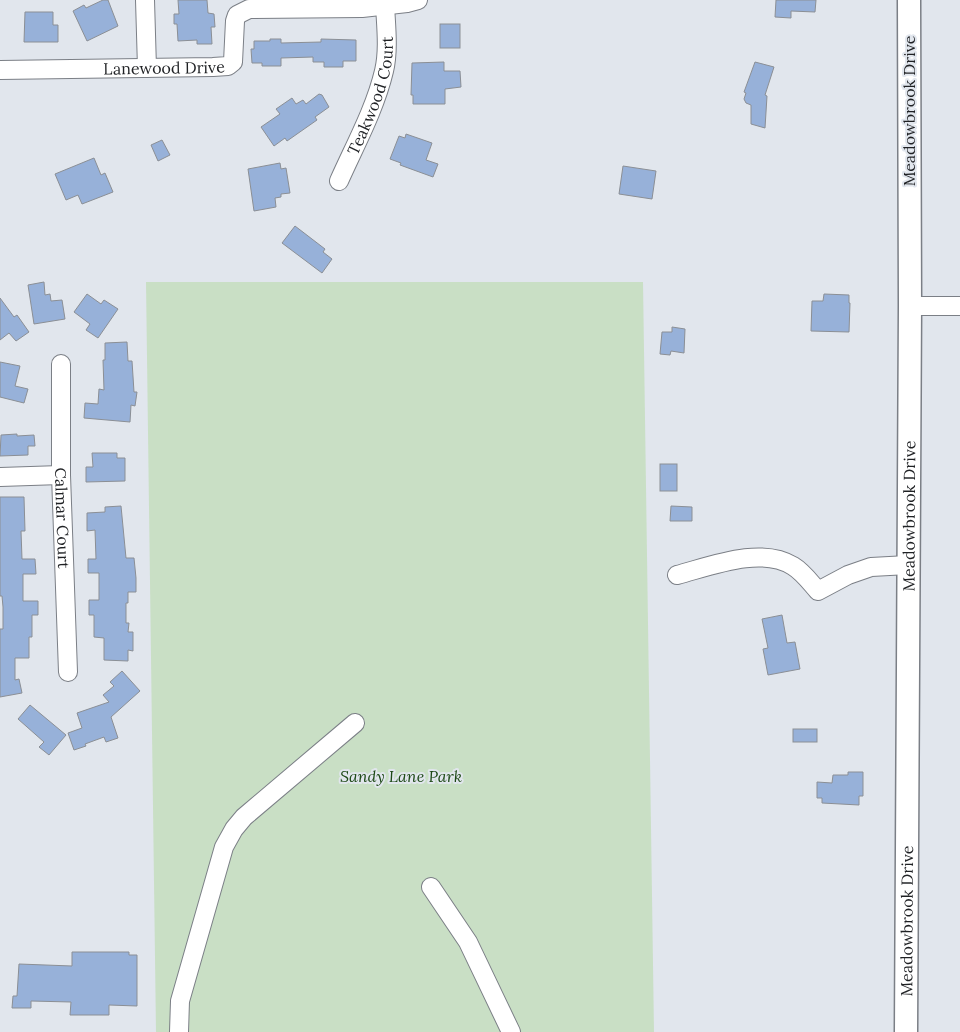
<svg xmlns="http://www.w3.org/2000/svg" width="960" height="1032" viewBox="0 0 960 1032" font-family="Lora,serif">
<rect width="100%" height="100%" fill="#e1e6ed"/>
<path fill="#c9dfc5" d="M 146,282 L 643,282 L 654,1032 L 156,1032 Z"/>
<g fill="#97b1d9" stroke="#8b8f95">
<path d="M 103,0 L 108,0 L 118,26 L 87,41 L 73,11 L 84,5 L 86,8 Z"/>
<path d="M 178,0 L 207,0 L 208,13 L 214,14 L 215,27 L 211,27 L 212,44 L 197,44 L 197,40 L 178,41 L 177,24 L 174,24 L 174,14 L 179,14 Z"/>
<path d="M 776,0 L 816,0 L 815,12 L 791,11 L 791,18 L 775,17 Z"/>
<path d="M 25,12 L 53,12 L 53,25 L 58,25 L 58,42 L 24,42 Z"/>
<rect x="440" y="24" width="20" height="24"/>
<path d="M 270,39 L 281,39 L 281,43 L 321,42 L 321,39 L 356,40 L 356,61 L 343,61 L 343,67 L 324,67 L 324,62 L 313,62 L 313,57 L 281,58 L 281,66 L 262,66 L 262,63 L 252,63 L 251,49 L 254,49 L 254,41 L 270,41 Z"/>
<path d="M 444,62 L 444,71 L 460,71 L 461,87 L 445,89 L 445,104 L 413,104 L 413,95 L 411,95 L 412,63 Z"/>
<path d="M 755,62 L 774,67 L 765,95 L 767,96 L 765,128 L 751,124 L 751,105 L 746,103 L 744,99 L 746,93 L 744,92 Z"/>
<path d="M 319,94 L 322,95 L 329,107 L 315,117 L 317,120 L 287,141 L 285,138 L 274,146 L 261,127 L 280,114 L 276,109 L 292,98 L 296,104 L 303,100 L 306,104 Z"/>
<path d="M 406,134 L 432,143 L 426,160 L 438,164 L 433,177 L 400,165 L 401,163 L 390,159 L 399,136 L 405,138 Z"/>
<path d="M 162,140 L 170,155 L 158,161 L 151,145 Z"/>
<path d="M 94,158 L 101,175 L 105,173 L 113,192 L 82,204 L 78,195 L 66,200 L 55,174 Z"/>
<path d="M 280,163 L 281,169 L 286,168 L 290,193 L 281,194 L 281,197 L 275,198 L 276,207 L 254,211 L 248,169 Z"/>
<path d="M 623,166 L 656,171 L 652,199 L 619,194 Z"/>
<path d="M 295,226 L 325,249 L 323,252 L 332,259 L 322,273 L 282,243 Z"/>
<path d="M 44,282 L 45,295 L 50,294 L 51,301 L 62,300 L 65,319 L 34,324 L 28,285 Z"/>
<path d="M 87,294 L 101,304 L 104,300 L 118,309 L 98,338 L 86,330 L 90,324 L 74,312 Z"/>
<path d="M 824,294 L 849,295 L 849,303 L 850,303 L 849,332 L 811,331 L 812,301 L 823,301 Z"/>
<path d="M 0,298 L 14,317 L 17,315 L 29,332 L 16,341 L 9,333 L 0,340 Z"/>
<path d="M 672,327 L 685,329 L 684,353 L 671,351 L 670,355 L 660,354 L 662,332 L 672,332 Z"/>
<path d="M 127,342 L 128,361 L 132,361 L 134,392 L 137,392 L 135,406 L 131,405 L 130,422 L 84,418 L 85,403 L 98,404 L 99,389 L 104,390 L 103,360 L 105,360 L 105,343 Z"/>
<path d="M 0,362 L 20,366 L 15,386 L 28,389 L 24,403 L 0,397 Z"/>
<path d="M 17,434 L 17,436 L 34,435 L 35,446 L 28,446 L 28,455 L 0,456 L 1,435 Z"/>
<path d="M 92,453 L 117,453 L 117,458 L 125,458 L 125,481 L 86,482 L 86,467 L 93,467 Z"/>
<rect x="660" y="464" width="17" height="27"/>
<path d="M 0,497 L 24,497 L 25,531 L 21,531 L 22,559 L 35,559 L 36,574 L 23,574 L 23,601 L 38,601 L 38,615 L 32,615 L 32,637 L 29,637 L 29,658 L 15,658 L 15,680 L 19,679 L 22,693 L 0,697 L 0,629 L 3,629 L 3,607 L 2,596 L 0,596 Z"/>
<path d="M 121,506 L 126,558 L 134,558 L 136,578 L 136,592 L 128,592 L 128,603 L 126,603 L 126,623 L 129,623 L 128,632 L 133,632 L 133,651 L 128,650 L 128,661 L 104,660 L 104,638 L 94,637 L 94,615 L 89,615 L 89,600 L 99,600 L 99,573 L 88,573 L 88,559 L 96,559 L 95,530 L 87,531 L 87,513 L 105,512 L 105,507 Z"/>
<path d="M 671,506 L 692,507 L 692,521 L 670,521 Z"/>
<path d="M 782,615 L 787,643 L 795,642 L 800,669 L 768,675 L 763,649 L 768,648 L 762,619 Z"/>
<path d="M 122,671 L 140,691 L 111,717 L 118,738 L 106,742 L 104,737 L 85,744 L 86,746 L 74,750 L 68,733 L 82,728 L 77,713 L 109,702 L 103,695 L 114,686 L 110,682 Z"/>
<path d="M 30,705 L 66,735 L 49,755 L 39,747 L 44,742 L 18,719 Z"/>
<rect x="793" y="729" width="24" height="13"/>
<path d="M 848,772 L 863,772 L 863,796 L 859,796 L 859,805 L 822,803 L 822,798 L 817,798 L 817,782 L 832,783 L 833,775 L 848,775 Z"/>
<path d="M 72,952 L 129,952 L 129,955 L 137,955 L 137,1006 L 109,1005 L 109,1015 L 70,1015 L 71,1002 L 31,1001 L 31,1008 L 12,1008 L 13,996 L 17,996 L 19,964 L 72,966 Z"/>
</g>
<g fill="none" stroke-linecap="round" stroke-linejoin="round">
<g stroke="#7b7f86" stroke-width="20">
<g id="minor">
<path d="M 145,0 L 147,68"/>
<path id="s1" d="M 0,70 L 213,67 L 228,66 L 233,62 L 235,21 L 237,15 L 249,9 L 362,8 L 407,3 L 418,0"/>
<path id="s2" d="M 339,181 C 355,145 375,109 384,71 C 389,50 386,26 385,5"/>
<path d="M 910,306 L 960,306"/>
<path id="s3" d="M 61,364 L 61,475 L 68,672"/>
<path d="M 0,477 L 61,475"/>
<path d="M 677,575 C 711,566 761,546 793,566 C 803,572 810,582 818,591 L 848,575 L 871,567 L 908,565"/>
<path d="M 431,887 L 468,942 L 511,1032"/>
<path d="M 179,1032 L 180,1001 L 224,847 L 234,829 L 244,817 L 355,723"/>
</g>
</g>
<g stroke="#7b7f86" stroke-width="25">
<g id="major">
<path id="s4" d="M 906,1032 L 910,306 L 909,0"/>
</g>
</g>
<use href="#minor" stroke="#fff" stroke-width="18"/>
<use href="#major" stroke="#fff" stroke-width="22"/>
</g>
<g text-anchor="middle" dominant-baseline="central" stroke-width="4" stroke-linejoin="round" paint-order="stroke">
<g font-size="16" fill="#1f2124" stroke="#e1e6ed">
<text stroke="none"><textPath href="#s1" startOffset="164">Lanewood Drive</textPath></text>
<text stroke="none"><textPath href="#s2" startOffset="92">Teakwood Court</textPath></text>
<text transform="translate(909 111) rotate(-90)">Meadowbrook Drive</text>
<text stroke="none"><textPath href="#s4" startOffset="516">Meadowbrook Drive</textPath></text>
<text stroke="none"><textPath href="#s3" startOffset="154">Calmar Court</textPath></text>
<text stroke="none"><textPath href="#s4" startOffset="111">Meadowbrook Drive</textPath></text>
</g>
<g font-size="16" font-style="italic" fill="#1d4916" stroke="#e1e6ed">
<text x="401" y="776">Sandy Lane Park</text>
</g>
</g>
</svg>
